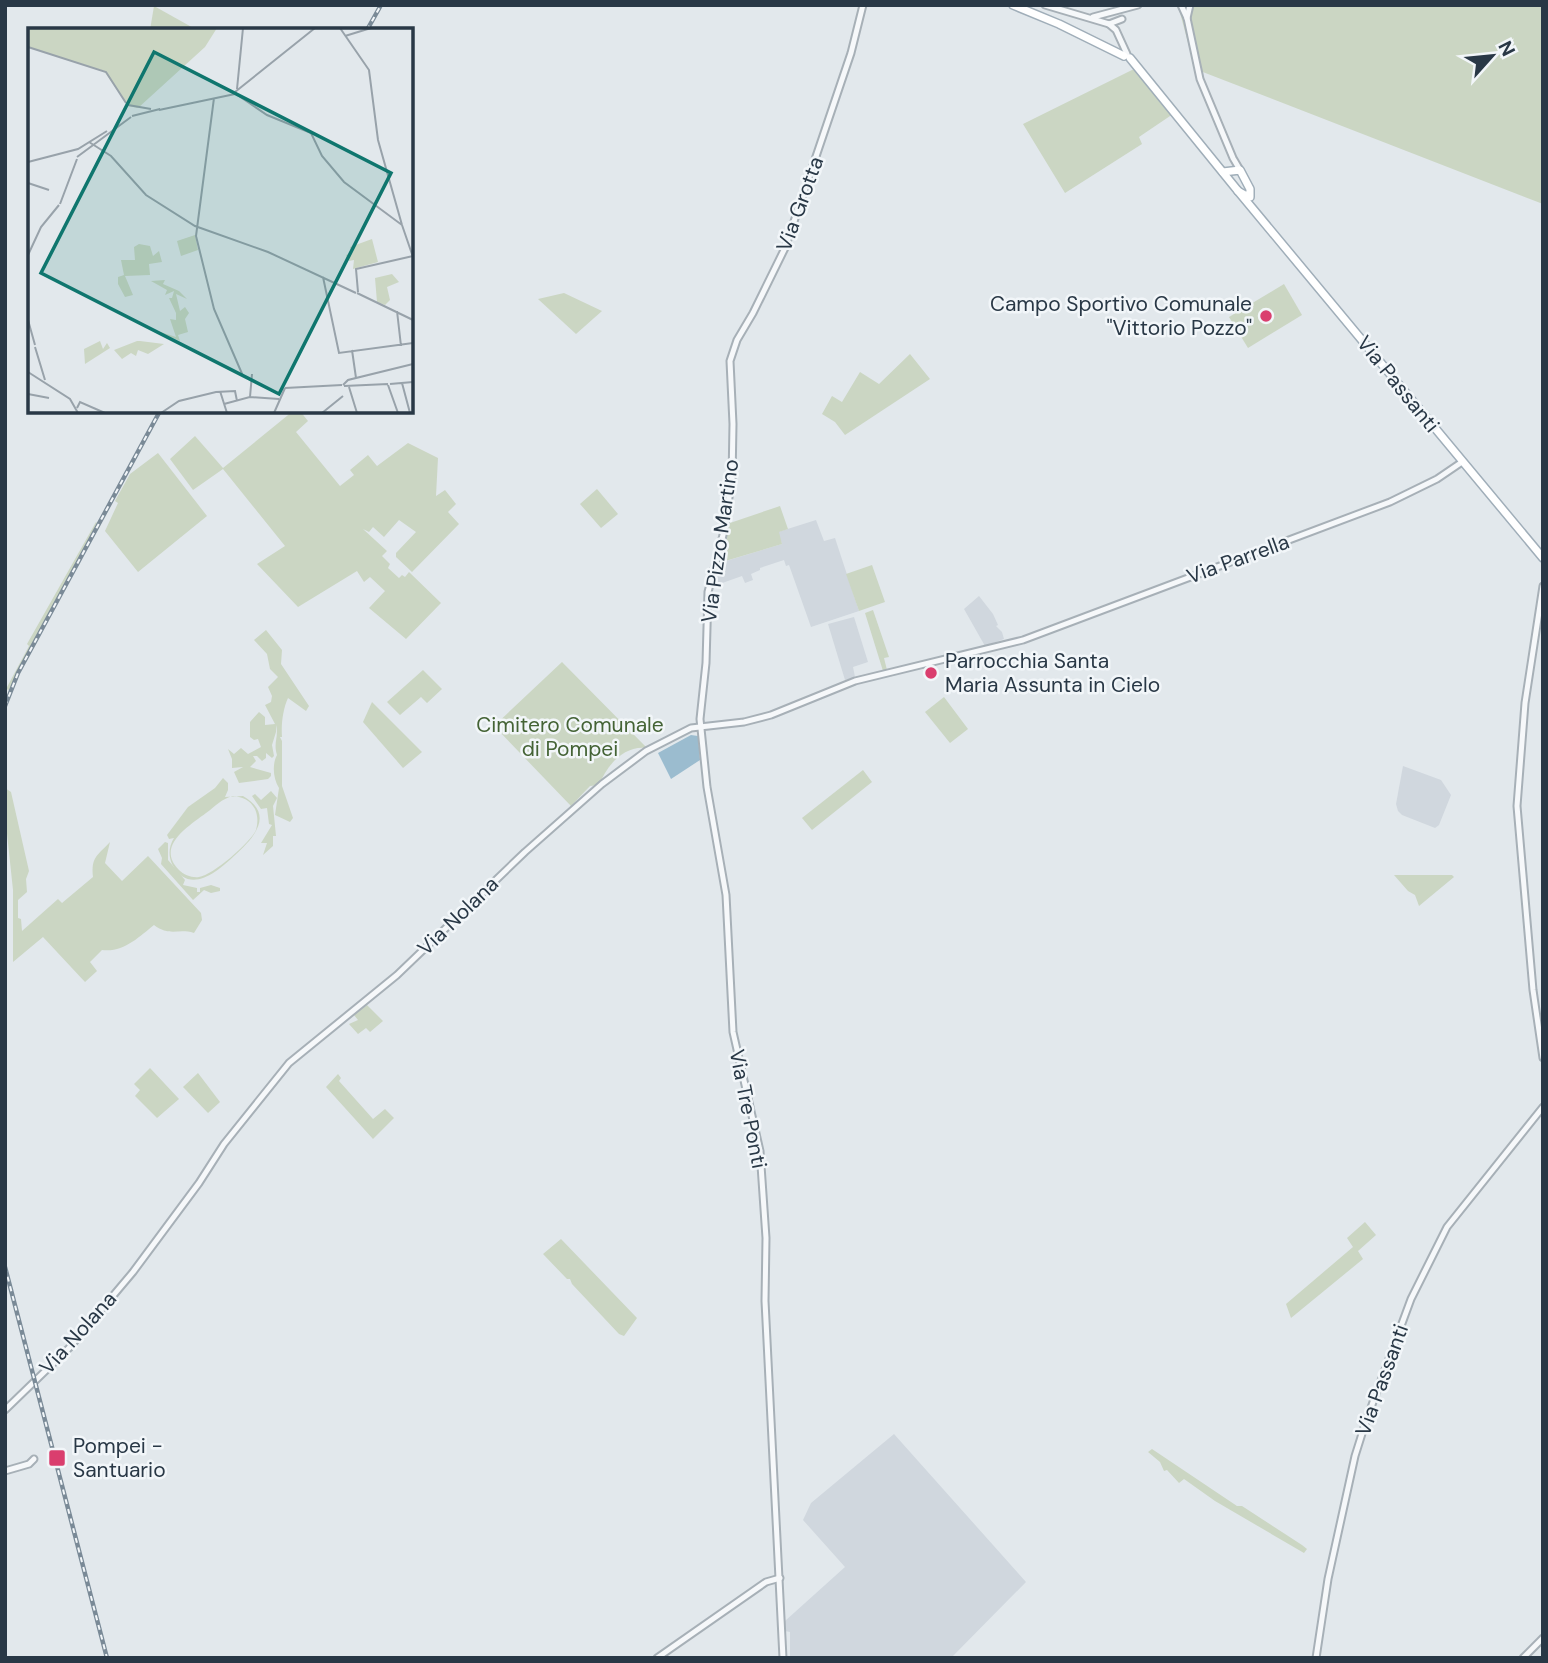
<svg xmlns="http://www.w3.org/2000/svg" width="1548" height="1663" viewBox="0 0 1548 1663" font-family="'DM Sans',sans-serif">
<rect width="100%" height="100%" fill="#e2e8ec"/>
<g fill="#d0d7de">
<path d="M 816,520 L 824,541 L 835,538 L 859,611 L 811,627 L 789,565 L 786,566 L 784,560 L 760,568 L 760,570 L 751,574 L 753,580 L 745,583 L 742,576 L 711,587 L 716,564 L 782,544 L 778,532 Z"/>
<path d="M 979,596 L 993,614 L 998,625 L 996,626 L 1002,632 L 1004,639 L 985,646 L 964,609 Z"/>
<path d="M 854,617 L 868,662 L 853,667 L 855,677 L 845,680 L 828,624 Z"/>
<path d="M 1403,766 L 1441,780 L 1451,795 L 1439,825 L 1435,828 L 1402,815 L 1398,811 L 1396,804 Z"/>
<path d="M 894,1434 L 1026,1582 L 951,1658 L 790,1658 L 790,1632 L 785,1631 L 785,1621 L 845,1567 L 803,1520 L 811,1503 Z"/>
</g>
<g fill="#cbd6c3" fill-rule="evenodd">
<path d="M 1176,5 L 1543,5 L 1543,204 L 1195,69 L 1179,9 Z"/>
<path d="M 154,6 L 197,30 L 150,30 Z"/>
<path d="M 1136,68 L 1173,114 L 1139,137 L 1142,144 L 1065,193 L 1023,124 Z"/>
<path d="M 1284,284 L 1302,315 L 1248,348 L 1229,317 Z"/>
<path d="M 564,293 L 602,311 L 576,334 L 538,299 Z"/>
<path d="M 910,354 L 930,379 L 845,435 L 835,422 L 822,414 L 832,396 L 842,402 L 860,372 L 879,384 Z"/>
<path d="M 293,411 L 300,411 L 308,421 L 296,432 L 340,486 L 354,475 L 350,470 L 368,455 L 377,466 L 408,443 L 438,458 L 436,496 L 445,490 L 456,504 L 448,512 L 459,524 L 412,572 L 396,557 L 396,553 L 416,532 L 399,520 L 384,537 L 373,527 L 369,532 L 363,529 L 387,551 L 382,556 L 390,564 L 388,568 L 399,578 L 402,575 L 405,577 L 409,572 L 441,603 L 406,639 L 369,608 L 385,591 L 370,577 L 364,582 L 357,571 L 298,607 L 257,564 L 285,546 L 223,469 L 193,490 L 170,459 L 195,436 L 223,468 Z"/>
<path d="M 158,453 L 207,516 L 138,572 L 105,531 L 118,503 L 115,501 L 130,474 Z"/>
<path d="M 597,489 L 618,514 L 601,528 L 580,504 Z"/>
<path d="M 780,506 L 788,529 L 779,532 L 782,544 L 722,562 L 722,556 L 718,557 L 727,524 Z"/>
<path d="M 96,522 L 97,523 L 9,690 L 6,689 L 29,646 L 27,644 Z"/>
<path d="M 872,565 L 885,602 L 859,611 L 846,574 Z"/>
<path d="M 873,610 L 889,657 L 884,658 L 887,670 L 883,671 L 865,613 Z"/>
<path d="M 266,630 L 282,650 L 281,664 L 309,706 L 306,711 L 288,698 C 283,709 281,724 282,737 L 280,737 L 282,741 L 282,786 L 293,818 L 290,822 L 275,815 L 279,788 C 273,779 272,764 277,755 C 273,742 279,738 276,725 L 276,732 L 272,745 L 274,756 L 272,758 L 266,753 L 266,758 L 262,761 L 257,756 L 253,756 L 256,761 L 250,767 L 271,773 L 271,776 L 268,779 L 239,783 L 234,772 L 243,767 L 232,768 L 232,759 L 228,749 L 234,754 L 241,748 L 248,754 L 261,747 L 258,739 L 254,740 L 250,737 L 250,722 L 259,712 L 265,717 L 265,725 L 275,724 L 265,705 L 271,702 L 272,696 L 268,687 L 278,677 L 270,669 L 267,654 L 254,640 Z"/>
<path d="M 562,662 L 647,748 C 624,745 607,765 599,785 L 590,786 L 571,806 L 494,726 Z"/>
<path d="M 423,670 L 442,689 L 427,703 L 421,697 L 400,715 L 387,702 Z"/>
<path d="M 944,697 L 968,729 L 950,743 L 925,712 Z"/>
<path d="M 372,702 L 422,752 L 403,768 L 363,722 Z"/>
<path d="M 863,770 L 872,782 L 812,830 L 802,818 Z"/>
<path d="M 223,778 L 228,783 L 228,790 L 225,797 L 243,796 C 276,815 253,839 234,856 C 217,872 189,896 172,864 C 168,855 169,846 174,838 L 169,839 L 167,835 L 188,807 L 215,788 ZM 233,796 C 243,797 250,800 255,809 C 258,816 258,823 256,830 C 250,843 213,875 199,877 C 192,878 184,875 179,870 C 155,846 189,826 206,813 C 216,806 221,799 233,796 Z"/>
<path d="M 5,788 L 11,792 L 29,871 L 26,879 L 27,892 L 18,900 L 18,918 L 21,919 L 22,931 L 58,899 L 62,903 L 93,877 C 91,857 97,856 110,842 L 105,863 L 122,881 L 148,856 L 201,913 L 202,920 L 194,933 C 178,928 170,937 154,925 C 139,937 123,953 102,950 L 90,962 L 97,971 L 85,982 L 43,937 L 13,962 L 13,890 L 5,815 Z"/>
<path d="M 271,791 L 277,798 L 273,806 L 276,836 L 273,836 L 273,846 L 263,855 L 267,843 L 261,843 L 272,825 L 269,824 L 267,808 L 261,809 L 252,796 L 255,794 L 261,800 Z"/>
<path d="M 165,842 L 168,843 L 168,860 L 185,880 L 183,885 L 197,888 L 197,892 L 200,892 L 200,888 L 211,885 L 220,888 L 220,891 L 211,893 L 204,890 L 193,900 L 161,864 L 162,858 L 158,849 Z"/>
<path d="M 1394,875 L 1452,875 L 1454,877 L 1419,906 L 1415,895 L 1408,891 Z"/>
<path d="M 367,1005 L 383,1021 L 370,1032 L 366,1028 L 358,1034 L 349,1024 L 358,1020 L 354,1015 Z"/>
<path d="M 150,1068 L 179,1099 L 157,1118 L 135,1096 L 140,1090 L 134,1084 Z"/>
<path d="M 198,1073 L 220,1102 L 208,1113 L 183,1087 Z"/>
<path d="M 338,1074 L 341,1078 L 339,1081 L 373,1119 L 385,1109 L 394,1118 L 373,1139 L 326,1087 Z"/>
<path d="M 1365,1222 L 1376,1235 L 1358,1251 L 1363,1259 L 1291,1318 L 1286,1304 L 1353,1247 L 1347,1238 Z"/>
<path d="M 561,1239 L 637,1318 L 624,1336 L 619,1334 L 572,1284 L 570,1279 L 567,1279 L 543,1254 Z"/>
<path d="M 1152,1449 L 1237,1506 L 1242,1506 L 1302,1545 L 1307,1549 L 1304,1553 L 1215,1501 L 1184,1479 L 1179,1483 L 1167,1470 L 1164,1471 L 1160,1462 L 1148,1452 Z"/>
</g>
<path fill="#9bbccf" d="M 691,735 L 698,736 L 700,760 L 671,779 L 658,753 Z"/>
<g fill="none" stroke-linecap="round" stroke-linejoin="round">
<g stroke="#a7b0b7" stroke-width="9">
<g id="minor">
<path d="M 1045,5 L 1109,24 L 1122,19"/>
<path d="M 1181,5 L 1187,18 L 1200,79 L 1233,158 L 1240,170"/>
<path d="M 1093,17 L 1138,5"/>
<path d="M 1187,18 L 1190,5"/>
<path d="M 1109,24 L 1116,30 L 1127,54"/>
<path d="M 1543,586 L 1525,703 L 1517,806 L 1533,990 L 1543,1058"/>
<path d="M 5,1410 L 69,1348 L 133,1272 L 199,1183 L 224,1144 L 289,1063 L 397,975 L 525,852 L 602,784 L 646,751 L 691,728 L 744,722 L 771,715 L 855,681 L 1023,640 L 1390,502 L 1437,479 L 1462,462"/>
<path d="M 5,1471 L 29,1464 L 34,1459"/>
<path d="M 657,1658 L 766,1582 L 780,1578"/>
<path d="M 783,1658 L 765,1301 L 766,1238 L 760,1151 L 733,1032 L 726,895 L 707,787 L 700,719 L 706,663 L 708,592 L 723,535 L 732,479 L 733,424 L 730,361 L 737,340 L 753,313 L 785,248 L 851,53 L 863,5"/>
<path d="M 1316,1658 L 1328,1579 L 1355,1456 L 1366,1421 L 1411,1299 L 1447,1227 L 1543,1107"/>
<path d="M 1523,1658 L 1543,1638"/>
</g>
</g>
<g stroke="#a0aeb9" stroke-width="10">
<g id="major">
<path d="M 1013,5 L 1059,24 L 1124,56"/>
<path d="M 1130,58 L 1238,191 L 1245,195 L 1249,195"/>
<path d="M 1223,172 L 1240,170 L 1250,189 L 1250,197"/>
<path d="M 1238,191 L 1543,558"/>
</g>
</g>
<use href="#minor" stroke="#f6f8fa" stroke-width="5"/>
<use href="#major" stroke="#fff" stroke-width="7"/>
<g stroke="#7a8a97" stroke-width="4.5">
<g id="rail">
<path d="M 367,30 L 381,5"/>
<path d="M 5,706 L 18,673 L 160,411"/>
<path d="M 5,1267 L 107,1658"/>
</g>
</g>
<use href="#rail" stroke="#f2f6f9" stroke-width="2" stroke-dasharray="5" stroke-linecap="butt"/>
</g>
<g fill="#da3e6e" stroke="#f2f6f9" stroke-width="2.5">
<circle cx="1266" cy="316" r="7"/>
<circle cx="931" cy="673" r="7"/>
<rect x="48" y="1449" width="18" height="18" rx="3.5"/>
</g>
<g text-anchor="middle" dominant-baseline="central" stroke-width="5" stroke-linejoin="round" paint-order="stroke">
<g font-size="21" fill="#293846" stroke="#f2f6f9">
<text transform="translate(800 204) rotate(-70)">Via Grotta</text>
<text transform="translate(1398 384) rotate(51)">Via Passanti</text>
<text transform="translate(720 541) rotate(-82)">Via Pizzo Martino</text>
<text transform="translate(1238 559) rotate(-20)">Via Parrella</text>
<text transform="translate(458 916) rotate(-44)">Via Nolana</text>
<text transform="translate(748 1109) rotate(79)">Via Tre Ponti</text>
<text transform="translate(78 1333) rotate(-48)">Via Nolana</text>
<text transform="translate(1382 1380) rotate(-70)">Via Passanti</text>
</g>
<g font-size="21" fill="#293846" stroke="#f2f6f9" text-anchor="start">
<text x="1252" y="304" text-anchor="end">Campo Sportivo Comunale<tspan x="1252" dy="24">"Vittorio Pozzo"</tspan></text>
<text x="945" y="661">Parrocchia Santa<tspan x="945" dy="24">Maria Assunta in Cielo</tspan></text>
<text x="73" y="1446">Pompei -<tspan x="73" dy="24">Santuario</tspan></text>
</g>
<g font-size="21" fill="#446335" stroke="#f2f6f9">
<text x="570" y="725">Cimitero Comunale<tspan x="570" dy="24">di Pompei</tspan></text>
</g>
</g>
<g transform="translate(28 28)">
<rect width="385" height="385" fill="#e2e8ec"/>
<path d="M 0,0 L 189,0 L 177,19 L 110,80 L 100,78 L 76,43 L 0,19 ZM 167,207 L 170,222 L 153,228 L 149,213 ZM 344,211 L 350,234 L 325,241 L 326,232 L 321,233 L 318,227 L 324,225 L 322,219 ZM 111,216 L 122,218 L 125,228 L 131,223 L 134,234 L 121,236 L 122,247 L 97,248 L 105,267 L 97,269 L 90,256 L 90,249 L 96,247 L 93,232 L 107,232 L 106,219 ZM 364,246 L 371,254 L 359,259 L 362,272 L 357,277 L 349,274 L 347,250 ZM 137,252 L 135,256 L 151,263 L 159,271 L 148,266 L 152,283 L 157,279 L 161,285 L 157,291 L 160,304 L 150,307 L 152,313 L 126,302 L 148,309 L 142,291 L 148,292 L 148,285 L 141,270 L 144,270 L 146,263 L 137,267 L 139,262 L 123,253 ZM 72,313 L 75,321 L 79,315 L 82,320 L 57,336 L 56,321 ZM 109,313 L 112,313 L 136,316 L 120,326 L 110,322 L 108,328 L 103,325 L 94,331 L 86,322 Z" fill="#cbd6c3"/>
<path fill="none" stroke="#98a2aa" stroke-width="2" d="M 312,0 L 341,42 L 350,112 L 374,197M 317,8 L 343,0M 0,19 L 78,44 L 98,75M 209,61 L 215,0M 207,64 L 287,0M 208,66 L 239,87 L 283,105 L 294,128 L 316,154 L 374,197 L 385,229M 186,70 L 168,208 L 186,281 L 215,348M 100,77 L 123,81M 131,82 L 207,66M 104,88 L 132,81M 61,114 L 83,128 L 118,167 L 167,198 L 240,224 L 328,265M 49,129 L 103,89M 0,134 L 50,121 L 79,103M 0,155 L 21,162M 32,176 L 49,131M 0,227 L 13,199 L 31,177M 295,249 L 311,325 L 385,315M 330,264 L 328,241 L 385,228M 329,265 L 385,292M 369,283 L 373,318M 0,292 L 7,317M 7,319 L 17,352M 324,322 L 328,350M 0,344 L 42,371 L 50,385M 374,355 L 382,385M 362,356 L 385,354M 315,357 L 320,352 L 385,336M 360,357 L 370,385M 316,358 L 360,356M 321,359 L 329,385M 257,360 L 314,357M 192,363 L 199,385M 0,366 L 21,370M 222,369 L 251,371M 196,376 L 222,369 L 224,346M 49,380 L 52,374 L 77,385M 133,385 L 151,373 L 188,364 L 207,363 L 209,373M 246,385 L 257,360M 294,385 L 315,368"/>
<path fill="#0f766e" fill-opacity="0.15" stroke="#0f766e" stroke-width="3.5" d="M 126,24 L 363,145 L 251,366 L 13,245 Z"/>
<rect width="385" height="385" fill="none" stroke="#293846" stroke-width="3.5"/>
</g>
<rect width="1548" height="1663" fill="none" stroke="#293846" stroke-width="14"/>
<g transform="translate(1492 56) rotate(63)" stroke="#f2f6f9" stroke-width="5" paint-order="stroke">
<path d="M0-5L12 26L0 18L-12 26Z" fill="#293846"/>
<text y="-10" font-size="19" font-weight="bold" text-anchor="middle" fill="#293846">N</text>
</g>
</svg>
